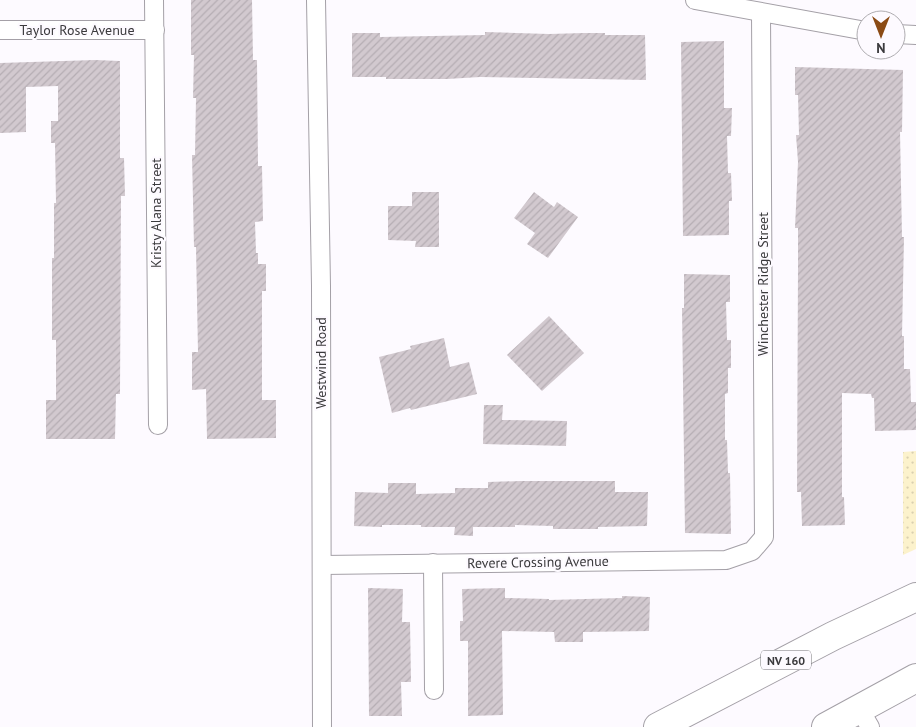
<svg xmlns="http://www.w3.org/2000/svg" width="916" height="727" viewBox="0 0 916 727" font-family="'PT Sans',sans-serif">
<defs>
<pattern id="sand-dots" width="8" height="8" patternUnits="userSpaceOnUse" patternTransform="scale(1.25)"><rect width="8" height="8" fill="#fcf2cc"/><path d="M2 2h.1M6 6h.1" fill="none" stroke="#d9d0b0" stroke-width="1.8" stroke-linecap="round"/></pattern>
<pattern id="building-hatch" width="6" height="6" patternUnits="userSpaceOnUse" patternTransform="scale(1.25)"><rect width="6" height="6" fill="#d2c9cf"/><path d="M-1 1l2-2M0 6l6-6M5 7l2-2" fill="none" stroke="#b5adb3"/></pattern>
</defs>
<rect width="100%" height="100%" fill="#fdfaff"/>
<path fill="url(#sand-dots)" d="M 916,451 L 916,549 L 903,555 L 903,452 Z"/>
<g fill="url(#building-hatch)">
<path d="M 191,0 L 252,0 L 253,60 L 257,60 L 258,166 L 262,166 L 263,221 L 255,222 L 256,253 L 258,253 L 258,264 L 266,264 L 266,291 L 262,291 L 262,400 L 276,400 L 276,438 L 207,439 L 206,389 L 192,390 L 192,352 L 198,352 L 196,247 L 194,247 L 192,155 L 195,155 L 196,98 L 193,98 L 194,55 L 191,55 Z"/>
<path d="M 485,32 L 549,34 L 584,33 L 605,33 L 605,35 L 645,35 L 646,80 L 480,77 L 447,79 L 386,79 L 386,77 L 352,77 L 352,33 L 380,33 L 380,37 L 485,35 Z"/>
<path d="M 724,41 L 724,108 L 732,108 L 731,136 L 727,136 L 728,173 L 731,173 L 732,201 L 729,201 L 729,235 L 683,236 L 681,42 Z"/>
<path d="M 95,60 L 120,61 L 120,158 L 124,158 L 125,196 L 121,196 L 120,394 L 116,394 L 115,439 L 46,439 L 46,400 L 56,400 L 56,340 L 52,340 L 52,258 L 54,258 L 54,203 L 56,203 L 55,143 L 51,143 L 51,121 L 58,121 L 58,86 L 26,87 L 26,132 L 0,133 L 0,63 Z"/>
<path d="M 795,67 L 903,70 L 902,132 L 900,132 L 902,237 L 904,237 L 902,336 L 904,336 L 904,369 L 910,369 L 911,402 L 916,402 L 916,430 L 875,431 L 874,398 L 872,398 L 871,394 L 842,393 L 842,497 L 844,497 L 845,525 L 802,526 L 801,492 L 797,492 L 798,266 L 798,228 L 795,228 L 798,162 L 796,135 L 799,135 L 798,95 L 795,95 Z"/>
<path d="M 412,192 L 439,192 L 439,247 L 415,247 L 416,241 L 388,240 L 388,206 L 412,206 Z"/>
<path d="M 534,192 L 554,207 L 557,202 L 578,217 L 548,258 L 527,244 L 535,233 L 514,218 Z"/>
<path d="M 684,274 L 730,275 L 730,302 L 726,302 L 727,340 L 731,340 L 731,368 L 728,368 L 728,393 L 725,394 L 725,440 L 727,440 L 728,473 L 730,473 L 731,534 L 685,533 L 682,308 L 684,308 Z"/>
<path d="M 549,316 L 584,353 L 542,391 L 507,355 Z"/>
<path d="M 444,338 L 450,367 L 469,362 L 477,394 L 411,410 L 410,408 L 392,413 L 379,357 L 411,349 L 410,346 Z"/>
<path d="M 484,405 L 503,405 L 502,420 L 567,421 L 566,446 L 483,444 Z"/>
<path d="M 521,481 L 615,481 L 615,492 L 648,492 L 647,526 L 598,527 L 598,529 L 553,529 L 553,526 L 515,525 L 515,527 L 473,527 L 473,536 L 454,535 L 455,527 L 421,527 L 421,525 L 382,525 L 382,527 L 354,526 L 355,492 L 388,493 L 388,483 L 416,483 L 416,494 L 455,493 L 455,488 L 488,488 L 488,482 Z"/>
<path d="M 368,588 L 403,589 L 402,622 L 410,622 L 411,682 L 401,682 L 402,716 L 369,716 Z"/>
<path d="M 505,588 L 505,598 L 549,599 L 549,600 L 622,598 L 622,596 L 650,597 L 649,631 L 583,632 L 583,642 L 555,642 L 554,632 L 502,631 L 503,715 L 468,716 L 468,641 L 460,641 L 460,621 L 463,621 L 462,589 Z"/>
</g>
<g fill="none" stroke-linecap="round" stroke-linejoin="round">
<g stroke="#a4a0a7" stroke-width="20">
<g id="street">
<path d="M 154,0 L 158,425"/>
<path d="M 316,0 L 321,286 L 322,727"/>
<path d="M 695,0 L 866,31"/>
<path d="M 0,30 L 155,30"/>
<path d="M 896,34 L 916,35"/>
<path d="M 433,563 L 434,690"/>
<path d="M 322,565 L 726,560 L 752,551 L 764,537 L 761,13"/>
<path d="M 859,708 L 870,727"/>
</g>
</g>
<g stroke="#a4a0a7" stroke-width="30">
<g id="highway">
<path d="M 658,727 L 833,636 L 916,597"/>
<path d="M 826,727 L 916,678"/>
</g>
</g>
<use href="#street" stroke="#fff" stroke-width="18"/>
<use href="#highway" stroke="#fff" stroke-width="28"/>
</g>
<g text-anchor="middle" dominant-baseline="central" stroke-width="4.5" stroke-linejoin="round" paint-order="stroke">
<rect fill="#fdfaff" stroke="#757477" stroke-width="1" x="761" y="650.5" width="50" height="19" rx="4"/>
<g font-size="12" font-weight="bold" fill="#3b3a3d">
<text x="786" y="660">NV 160</text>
</g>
<g font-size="14" fill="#3b3a3d" stroke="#fdfaff">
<text x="77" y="30">Taylor Rose Avenue</text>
<text transform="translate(156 213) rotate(-90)">Kristy Alana Street</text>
<text transform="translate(763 284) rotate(-90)">Winchester Ridge Street</text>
<text transform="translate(321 363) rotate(-90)">Westwind Road</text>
<text transform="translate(538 562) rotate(-1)">Revere Crossing Avenue</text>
</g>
</g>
<g transform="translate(881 35) rotate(180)"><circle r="24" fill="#fdfaff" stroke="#afadb1"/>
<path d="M0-4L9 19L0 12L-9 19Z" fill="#8b4b15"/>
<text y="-8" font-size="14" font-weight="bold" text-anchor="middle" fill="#3b3a3d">N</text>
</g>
</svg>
